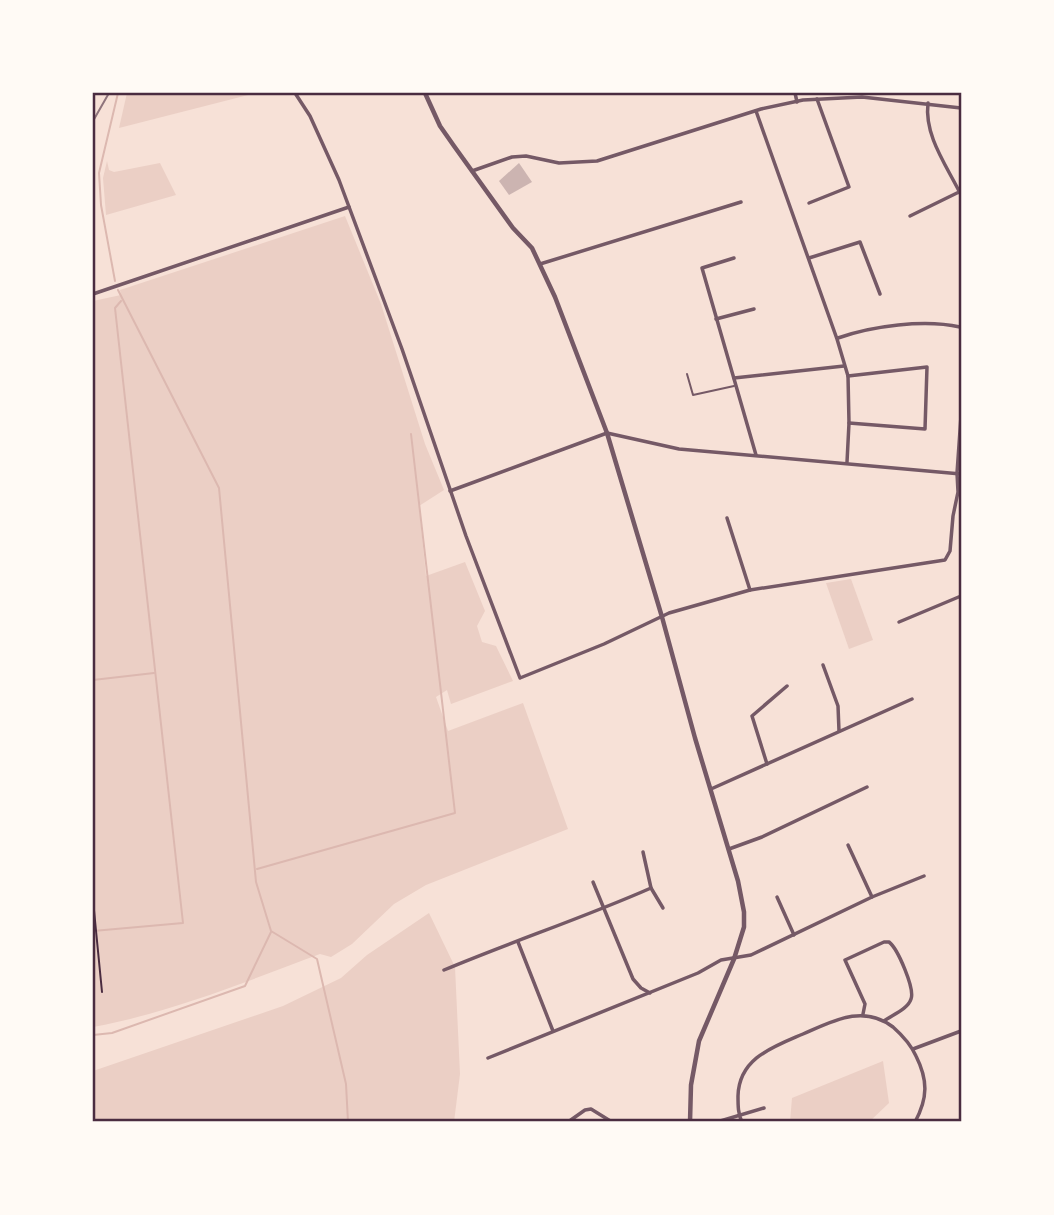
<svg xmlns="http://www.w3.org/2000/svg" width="1054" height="1215" viewBox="0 0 1054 1215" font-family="'Golos Text',sans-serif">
<rect width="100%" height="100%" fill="#f7e1d7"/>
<g fill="#ebcfc5">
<path d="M 127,93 L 256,93 L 119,128 Z"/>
<path d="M 107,161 L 109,170 L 114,172 L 160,163 L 176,195 L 106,215 L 103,178 Z"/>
<path d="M 345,216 L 381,304 L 425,444 L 444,490 L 419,506 L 426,576 L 465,562 L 485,611 L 477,626 L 482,642 L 496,646 L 513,681 L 451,704 L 447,690 L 436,697 L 448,731 L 523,703 L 568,829 L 426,885 L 394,904 L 352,944 L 331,957 L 320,954 C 248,981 169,1013 93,1027 L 93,301 L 121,295 L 120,290 Z"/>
<path d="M 851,579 L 873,640 L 849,649 L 826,583 Z"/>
<path d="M 429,913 L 455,967 L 460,1074 L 454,1122 L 93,1122 L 93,1071 L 283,1006 L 341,978 L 367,955 Z"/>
<path d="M 883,1061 L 889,1103 L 869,1122 L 790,1122 L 792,1098 Z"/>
</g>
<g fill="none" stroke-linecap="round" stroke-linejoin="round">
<g stroke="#dcb8b0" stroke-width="2">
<path d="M 115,281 L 101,205 L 99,173 L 118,93"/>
<path d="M 118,290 L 219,488 L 256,882 L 271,931 L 317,959 L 346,1084 L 348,1122"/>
<path d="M 93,680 L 154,673"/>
<path d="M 257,869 L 455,813 L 411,434"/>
<path d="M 93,931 L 183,923 L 115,308 L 121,301"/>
<path d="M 93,1035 L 112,1033 L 245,986 L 271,932"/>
</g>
</g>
<path fill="#ccb4b1" d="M 519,163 L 532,182 L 509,195 L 499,181 Z"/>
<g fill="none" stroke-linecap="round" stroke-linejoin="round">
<path stroke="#4a2c40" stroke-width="2" d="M 93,900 L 102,992"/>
<path stroke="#755966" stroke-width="2" d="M 687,374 L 693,395 L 734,386"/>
<g stroke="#755966" stroke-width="3.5">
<path d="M 295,93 L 310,116 L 339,180 L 402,349 L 466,536 L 520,678 L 604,644 L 669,613 L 750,590 L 945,560 L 950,551 L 953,516 L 958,492 L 957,473 L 961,416"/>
<path d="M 795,93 L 797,102"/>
<path d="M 928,103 C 924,136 947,166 961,195"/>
<path d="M 756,111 L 837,339 L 848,376 L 849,423 L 847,462"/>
<path d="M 472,171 L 512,157 L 526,156 L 559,163 L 597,161 L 761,109 L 803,100 L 862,97 L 961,108"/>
<path d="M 809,203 L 849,187 L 817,99"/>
<path d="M 910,216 L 959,192"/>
<path d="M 734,258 L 702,268 L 756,455"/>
<path d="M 809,258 L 860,242 L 880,294"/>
<path d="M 540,264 L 741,202"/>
<path d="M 93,294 L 349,207"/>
<path d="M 716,319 L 754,309"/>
<path d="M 961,323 L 961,349"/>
<path d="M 838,338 C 872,326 924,319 960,327"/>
<path d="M 848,376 L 927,367 L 925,429 L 849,423"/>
<path d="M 734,378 L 844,366"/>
<path d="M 450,491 L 607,433 L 679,449 L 961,474"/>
<path d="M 727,518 L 750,590"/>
<path d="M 899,622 L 961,596"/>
<path d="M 823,665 L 838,706 L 839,731"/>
<path d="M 767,764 L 752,716 L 787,686"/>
<path d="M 711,789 L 912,699"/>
<path d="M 848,845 L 872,897"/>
<path d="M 729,849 L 762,837 L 867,787"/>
<path d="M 643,852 L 651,888 L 663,908"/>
<path d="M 593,882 L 633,979 L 641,988 L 650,993"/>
<path d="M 777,897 L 794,935"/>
<path d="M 518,942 L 553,1031"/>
<path d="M 444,970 C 513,941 583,918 651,888"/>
<path d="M 863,1014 L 865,1004 L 845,960 L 884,942 L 889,942 C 898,949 915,989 911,999 C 908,1009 892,1015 884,1021"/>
<path d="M 913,1049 L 961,1031"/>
<path d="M 488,1058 L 698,973 L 721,960 L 751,955 L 872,897 L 924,876"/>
<path d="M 568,1122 L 585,1110 L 591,1109 L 612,1122"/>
<path d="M 717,1122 L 764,1108"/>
<path d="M 742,1122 C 738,1114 738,1106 738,1096 C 739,1058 773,1047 803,1034 C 833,1021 863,1004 893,1027 C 902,1035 911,1045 916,1056 C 928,1080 928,1098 915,1122"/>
</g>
<path stroke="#755966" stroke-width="4.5" d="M 425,93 L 440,126 L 454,146 L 513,228 L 532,248 L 555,297 L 607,433 L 662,617 L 695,738 L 738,881 L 744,912 L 744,927 L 734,959 L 699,1041 L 691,1085 L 690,1122"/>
<path stroke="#8f747c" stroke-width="2" d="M 93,121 L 109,93"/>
</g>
<rect width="1054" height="1215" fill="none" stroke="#fffaf5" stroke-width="189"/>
<rect x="94" y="94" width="866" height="1026" fill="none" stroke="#4a2c40" stroke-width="2.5"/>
</svg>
